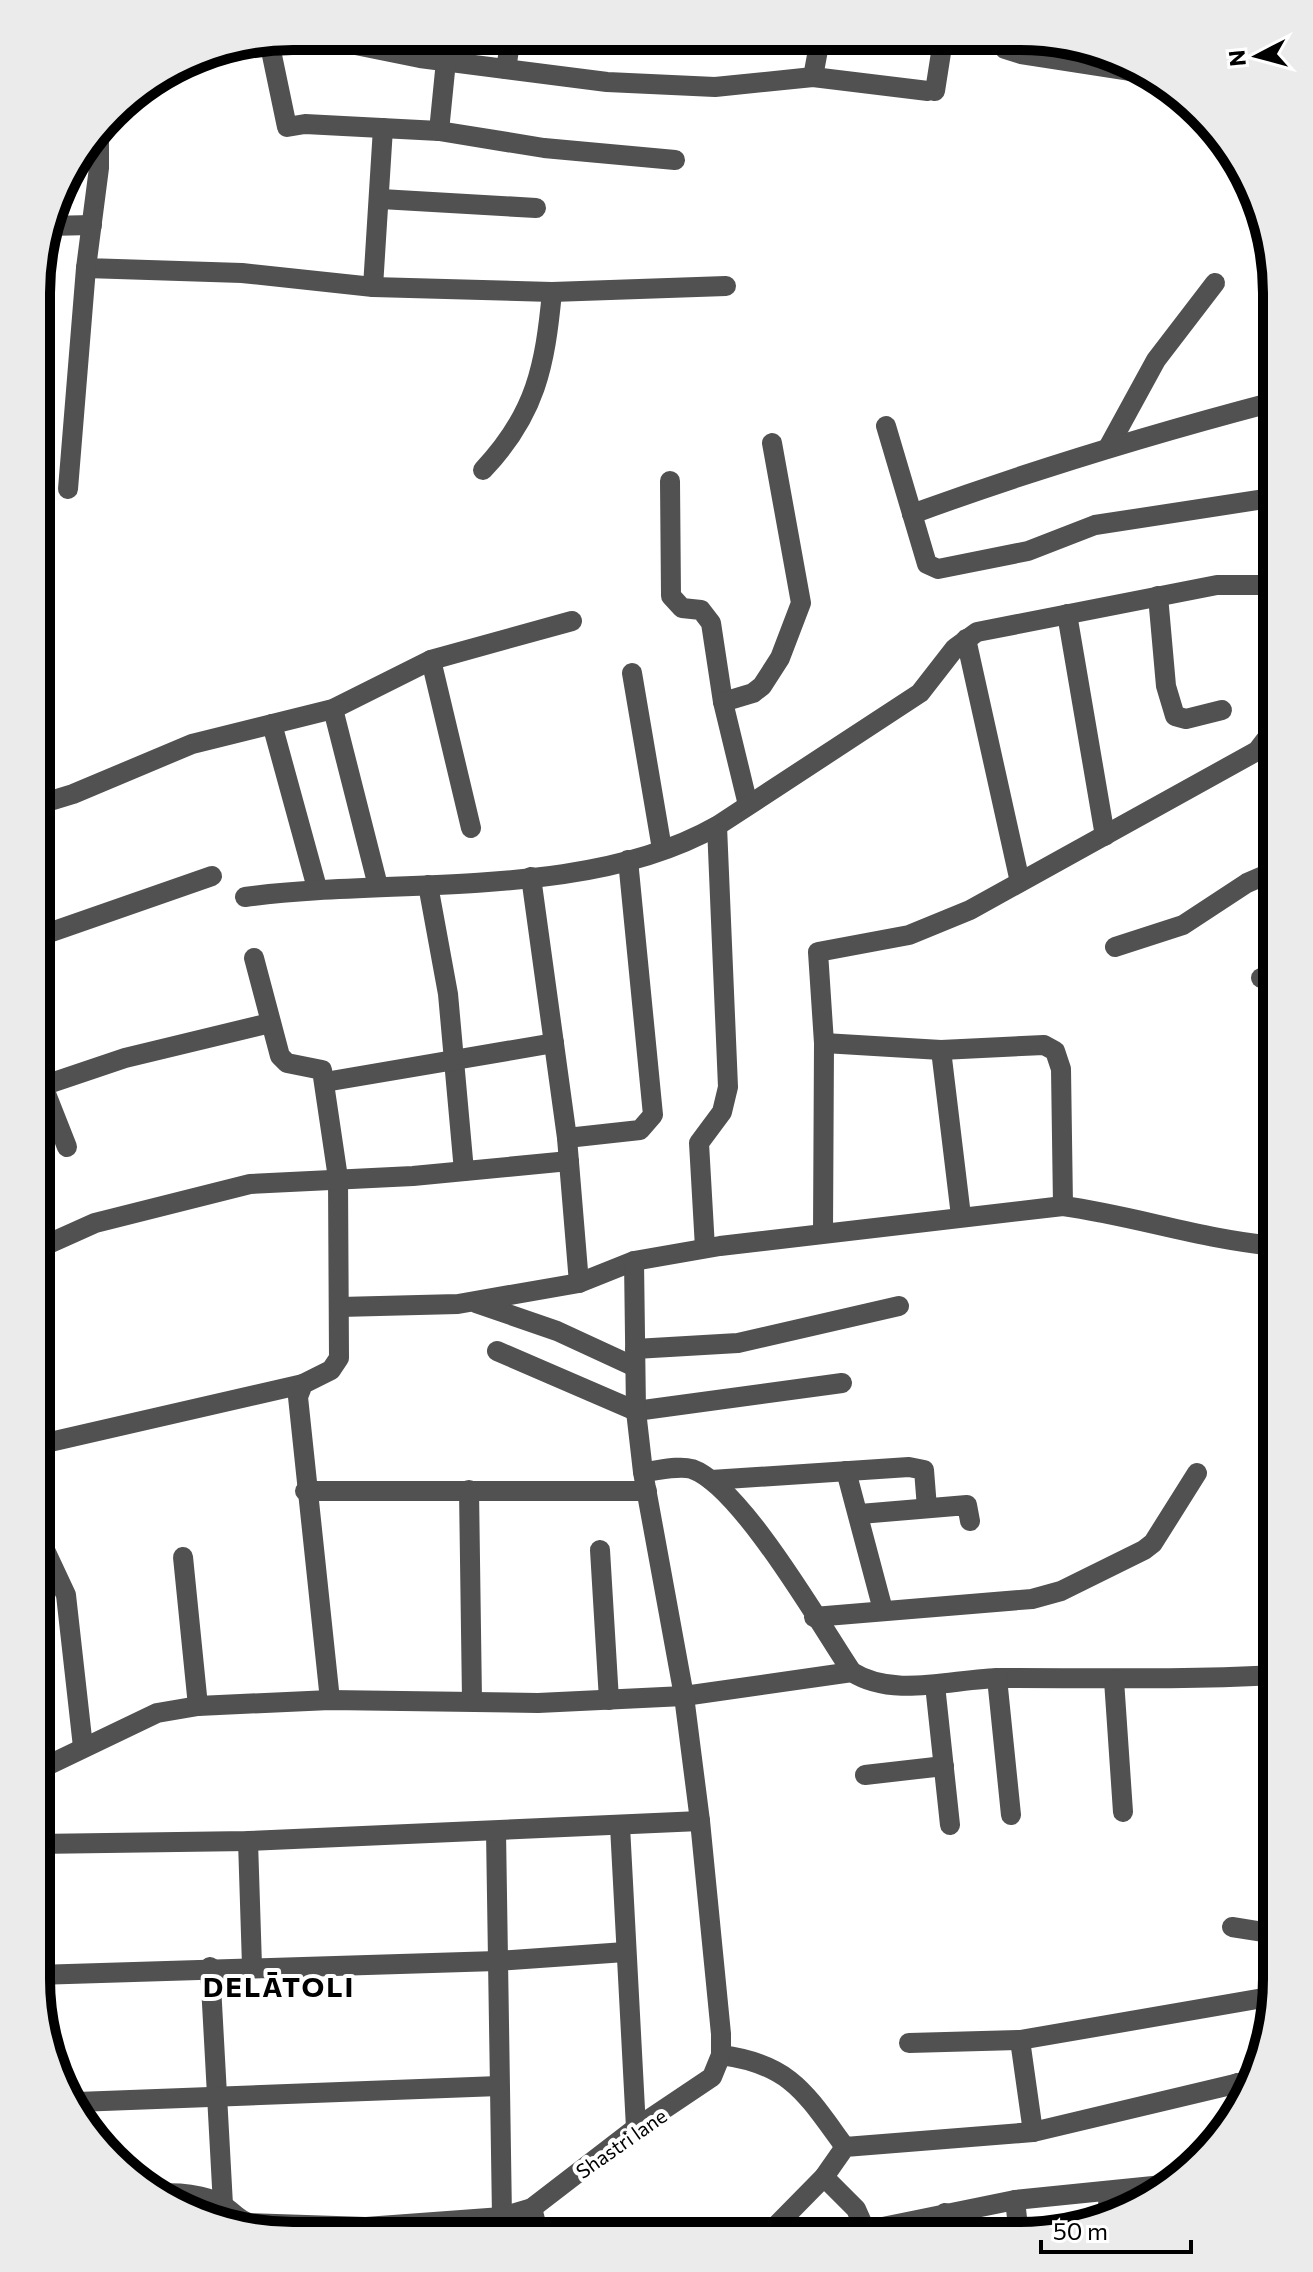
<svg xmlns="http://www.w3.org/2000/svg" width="1313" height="2272" viewBox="0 0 1313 2272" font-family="Commissioner,sans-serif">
<rect width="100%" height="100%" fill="#fff"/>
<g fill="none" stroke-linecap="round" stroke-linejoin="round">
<g stroke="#515151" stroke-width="20">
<path d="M 287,37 L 326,39 L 420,58 L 607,82 L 715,87 L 813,77 L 928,91"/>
<path d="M 997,40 L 1005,49 L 1021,54 L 1131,71"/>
<path d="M 269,41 L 287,127 L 305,124 L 439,131 L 544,148 L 675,160"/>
<path d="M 506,69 L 511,37"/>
<path d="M 813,77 L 820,39"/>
<path d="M 935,91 L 943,40"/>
<path d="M 99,131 L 99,168 L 86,268 L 242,273 L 373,287 L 482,290 L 552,292 L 726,286"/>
<path d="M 439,131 L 446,61"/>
<path d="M 381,199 L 536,208"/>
<path d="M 48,226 L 92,225"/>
<path d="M 373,287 L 383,128"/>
<path d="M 886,426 L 927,564 L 938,569 L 1028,551 L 1095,525 L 1277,497"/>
<path d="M 1109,446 L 1156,360 L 1215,283"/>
<path d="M 483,470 C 536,414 545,366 552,292"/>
<path d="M 670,481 L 671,596 L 682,608 L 701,610 L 711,623 L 723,702 L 748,805"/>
<path d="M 68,489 L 86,268"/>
<path d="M 912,514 C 1035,469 1151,434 1277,401"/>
<path d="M 1158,596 L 1166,686 L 1175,716 L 1186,719 L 1222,710"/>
<path d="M 1067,614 L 1105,836"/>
<path d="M 966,639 L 1020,882"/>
<path d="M 431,660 L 471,828"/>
<path d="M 632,673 L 662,849"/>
<path d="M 723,702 L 753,693 L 762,686 L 780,658 L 801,603 L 772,443"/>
<path d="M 333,709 L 378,886"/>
<path d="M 272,724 L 317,888"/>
<path d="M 37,805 L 73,794 L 192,744 L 333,709 L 431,660 L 572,621"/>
<path d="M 531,877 L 567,1138 L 579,1283"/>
<path d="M 428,885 L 448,994 L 464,1171"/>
<path d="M 245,897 C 392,877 585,901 717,826 L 920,693 L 955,648 L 977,632 L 1217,585 L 1277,585"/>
<path d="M 37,937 L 212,876"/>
<path d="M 1115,947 L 1183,925 L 1247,883 L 1277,870"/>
<path d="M 254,958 L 280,1056 L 287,1063 L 322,1070 L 338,1178 L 339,1358 L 331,1370 L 303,1384 L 298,1397 L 330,1700"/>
<path d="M 1261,978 L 1277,979"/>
<path d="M 824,1043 L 941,1050 L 1044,1045 L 1055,1051 L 1061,1069 L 1063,1206"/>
<path d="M 941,1050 L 961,1216"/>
<path d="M 37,1071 L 67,1147"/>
<path d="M 325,1082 L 554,1043"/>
<path d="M 42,1086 L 125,1058 L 270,1023"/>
<path d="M 567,1138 L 640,1130 L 653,1115 L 628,860"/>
<path d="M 823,1232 L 824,1043 L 818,952 L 909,935 L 970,910 L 1257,751 L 1277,725"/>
<path d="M 705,1248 L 699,1143 L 722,1112 L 728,1087 L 717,826"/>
<path d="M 37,1249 L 95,1223 L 250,1184 L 413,1176 L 569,1161"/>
<path d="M 476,1303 L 557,1331 L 635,1367"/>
<path d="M 340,1307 L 458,1304 L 579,1283 L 634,1261 L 720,1246 L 1063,1206 C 1136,1216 1204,1240 1277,1246"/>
<path d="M 635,1349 L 738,1343 L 899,1306"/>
<path d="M 497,1351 L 636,1411 L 842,1383"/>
<path d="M 37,1445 L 303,1384"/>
<path d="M 846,1471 L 883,1610"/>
<path d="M 643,1472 C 657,1471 678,1465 692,1469 C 741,1486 821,1626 852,1672 C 894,1699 955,1678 1002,1678 C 1093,1678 1185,1680 1277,1675"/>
<path d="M 711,1480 L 909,1467 L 924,1470 L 927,1508"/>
<path d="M 469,1490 L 472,1700"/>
<path d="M 305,1491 L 647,1491"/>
<path d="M 860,1514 L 967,1505 L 970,1521"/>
<path d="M 37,1533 L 66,1595 L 83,1747"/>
<path d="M 600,1550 L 609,1700"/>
<path d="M 183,1557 L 198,1706"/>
<path d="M 814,1617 L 1032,1599 L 1061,1591 L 1144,1550 L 1153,1543 L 1197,1473"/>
<path d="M 997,1678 L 1011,1815"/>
<path d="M 1114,1680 L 1123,1812"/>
<path d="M 935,1685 L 950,1825"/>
<path d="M 36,1771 L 157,1713 L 198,1706 L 330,1700 L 538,1703 L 684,1696 L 852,1672"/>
<path d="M 865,1775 L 944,1766"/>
<path d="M 620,1826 L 636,2128"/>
<path d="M 496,1831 L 502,2217"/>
<path d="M 248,1841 L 252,1966"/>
<path d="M 36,1844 L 248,1841 L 700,1821"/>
<path d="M 1232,1927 L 1276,1934"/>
<path d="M 210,1967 L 223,2205"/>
<path d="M 36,1975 L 497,1961 L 625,1952"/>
<path d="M 1020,2040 L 1033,2132"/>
<path d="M 909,2043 L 1020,2040 L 1269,1997 L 1276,1988"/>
<path d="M 721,2055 C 791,2064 806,2094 845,2147"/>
<path d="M 1237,2083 L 1241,2106"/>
<path d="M 77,2102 L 499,2086"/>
<path d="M 824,2177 L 856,2209 L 868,2236"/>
<path d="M 156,2194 C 175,2192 206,2194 222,2205 C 233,2211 236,2219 249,2223 L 366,2227 L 502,2217 L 532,2208 L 636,2128 L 712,2077 L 721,2055 L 721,2034 L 700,1821 L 684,1696 L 643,1472 L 636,1411 L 634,1261"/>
<path d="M 1015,2200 L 1019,2236"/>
<path d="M 532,2208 L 539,2235"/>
<path d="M 945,2213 L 948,2236"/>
<path d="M 1107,2220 L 1109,2192"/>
<path d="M 868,2230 L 1015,2200 L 1173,2184"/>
<path d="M 767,2235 L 824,2177 L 845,2147 L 1033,2132 L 1256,2079"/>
</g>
</g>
<g text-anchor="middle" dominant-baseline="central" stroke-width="8" stroke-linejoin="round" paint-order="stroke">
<g font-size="20" fill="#000" stroke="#fff">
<text transform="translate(621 2143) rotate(-35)">Shastri lane</text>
</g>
<g font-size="28" font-weight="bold" letter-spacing="2" fill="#000" stroke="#fff">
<text x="279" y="1986">DELĀTOLI</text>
</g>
</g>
<path d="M0 0H1313V2272H0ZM293 50H1020A243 243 0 0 1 1263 293V1979A243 243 0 0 1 1020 2222H293A243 243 0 0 1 50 1979V293A243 243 0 0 1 293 50Z" fill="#ebebeb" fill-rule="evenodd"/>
<path fill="none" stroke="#000" stroke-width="10" d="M293 50H1020A243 243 0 0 1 1263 293V1979A243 243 0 0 1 1020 2222H293A243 243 0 0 1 50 1979V293A243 243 0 0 1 293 50Z"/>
<g transform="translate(1257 56) rotate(264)" stroke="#ffffff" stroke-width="6" paint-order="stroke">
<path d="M0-6L14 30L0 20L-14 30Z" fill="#000000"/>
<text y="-12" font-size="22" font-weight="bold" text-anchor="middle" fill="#000000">N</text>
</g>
<path d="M1041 2240v12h150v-12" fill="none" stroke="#000000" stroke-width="4"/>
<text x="1053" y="2240" font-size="24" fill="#000000" stroke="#ffffff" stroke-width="6" paint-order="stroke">50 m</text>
</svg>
